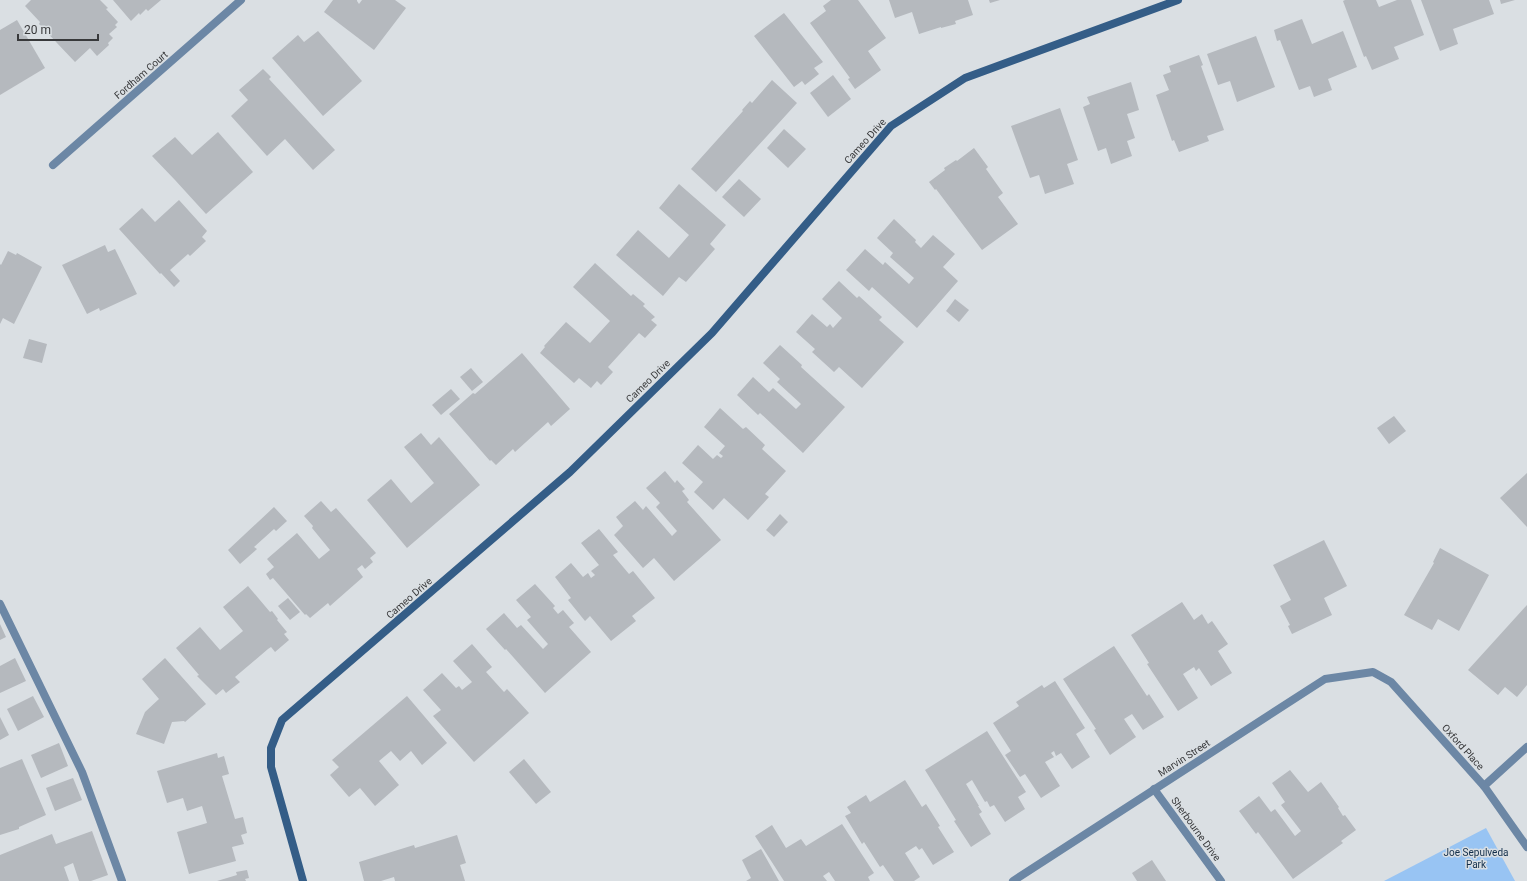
<svg xmlns="http://www.w3.org/2000/svg" width="1527" height="881" viewBox="0 0 1527 881" font-family="Roboto,sans-serif">
<rect width="100%" height="100%" fill="#dadfe3"/>
<path fill="#98c4f3" d="M 1486,828 L 1515,881 L 1384,881 Z"/>
<g fill="#b5b9be">
<path d="M 31,0 L 100,0 L 108,8 L 106,9 L 118,22 L 115,25 L 117,27 L 109,34 L 113,38 L 108,43 L 109,45 L 97,56 L 90,48 L 75,62 L 39,24 L 40,22 L 25,6 Z"/>
<path d="M 113,0 L 161,0 L 148,11 L 146,9 L 140,15 L 139,13 L 131,21 Z"/>
<path d="M 333,0 L 357,0 L 357,1 L 359,4 L 362,0 L 395,0 L 406,8 L 374,50 L 324,12 Z"/>
<path d="M 831,0 L 858,0 L 886,38 L 868,51 L 881,70 L 855,89 L 848,79 L 850,78 L 810,23 L 826,11 L 823,6 Z"/>
<path d="M 889,0 L 968,0 L 973,15 L 955,21 L 956,24 L 941,28 L 941,27 L 919,34 L 912,12 L 895,18 Z"/>
<path d="M 989,0 L 1000,0 L 990,3 Z"/>
<path d="M 1345,0 L 1376,0 L 1379,7 L 1397,0 L 1411,0 L 1424,35 L 1394,47 L 1399,59 L 1372,70 L 1366,56 L 1364,57 L 1343,1 Z"/>
<path d="M 1421,0 L 1489,0 L 1494,14 L 1453,29 L 1458,44 L 1440,51 Z"/>
<path d="M 1500,0 L 1515,0 L 1501,4 Z"/>
<path d="M 784,13 L 823,62 L 814,68 L 819,74 L 805,85 L 802,81 L 794,87 L 754,36 Z"/>
<path d="M 1302,19 L 1312,44 L 1343,31 L 1357,67 L 1328,79 L 1332,90 L 1314,97 L 1310,86 L 1299,90 L 1280,40 L 1277,41 L 1274,30 Z"/>
<path d="M 17,20 L 45,68 L 0,95 L 0,30 Z"/>
<path d="M 318,31 L 362,81 L 323,116 L 272,58 L 298,35 L 304,42 Z"/>
<path d="M 1256,36 L 1275,87 L 1237,102 L 1230,81 L 1218,85 L 1207,54 Z"/>
<path d="M 1199,55 L 1203,65 L 1201,66 L 1224,130 L 1207,136 L 1209,141 L 1179,152 L 1174,140 L 1172,141 L 1156,95 L 1169,90 L 1163,75 L 1171,72 L 1169,66 Z"/>
<path d="M 263,69 L 271,77 L 269,79 L 335,150 L 313,170 L 285,139 L 267,156 L 231,116 L 248,100 L 239,90 Z"/>
<path d="M 833,75 L 851,99 L 828,117 L 810,93 Z"/>
<path d="M 772,80 L 797,103 L 716,192 L 691,169 L 743,111 L 742,110 L 750,101 L 752,103 Z"/>
<path d="M 1131,82 L 1139,110 L 1127,114 L 1135,138 L 1127,141 L 1132,156 L 1111,164 L 1106,148 L 1098,151 L 1083,107 L 1090,104 L 1087,97 Z"/>
<path d="M 1060,108 L 1078,160 L 1067,164 L 1074,184 L 1045,194 L 1039,175 L 1030,178 L 1011,126 Z"/>
<path d="M 784,129 L 806,149 L 788,168 L 767,148 Z"/>
<path d="M 218,132 L 253,172 L 206,214 L 175,180 L 152,156 L 175,137 L 192,155 Z"/>
<path d="M 974,148 L 988,167 L 986,169 L 1003,193 L 998,197 L 1018,224 L 982,250 L 936,189 L 935,190 L 929,182 L 945,170 L 944,168 L 956,160 L 957,161 Z"/>
<path d="M 739,179 L 761,199 L 744,217 L 722,197 Z"/>
<path d="M 679,184 L 726,225 L 710,244 L 715,249 L 686,282 L 679,277 L 663,296 L 616,255 L 638,230 L 669,258 L 689,235 L 659,208 Z"/>
<path d="M 179,200 L 207,231 L 202,237 L 206,241 L 190,256 L 188,254 L 170,270 L 180,281 L 174,287 L 161,273 L 160,274 L 119,229 L 142,208 L 155,222 Z"/>
<path d="M 894,219 L 916,240 L 915,242 L 921,248 L 933,235 L 955,254 L 943,267 L 958,281 L 917,328 L 872,287 L 869,291 L 846,270 L 865,249 L 883,265 L 885,262 L 909,284 L 914,278 L 890,257 L 893,253 L 877,238 Z"/>
<path d="M 105,245 L 108,252 L 115,249 L 137,294 L 100,311 L 99,308 L 87,314 L 62,265 Z"/>
<path d="M 8,251 L 16,255 L 17,253 L 42,267 L 14,324 L 3,318 L 0,324 L 0,264 L 1,265 Z"/>
<path d="M 595,263 L 631,296 L 633,294 L 645,304 L 643,306 L 655,317 L 651,320 L 657,325 L 645,338 L 639,333 L 608,367 L 613,372 L 601,385 L 597,381 L 591,388 L 579,378 L 574,383 L 540,353 L 545,347 L 544,346 L 566,322 L 590,343 L 610,321 L 573,287 Z"/>
<path d="M 839,281 L 857,298 L 859,296 L 882,317 L 879,320 L 904,342 L 862,388 L 839,367 L 834,372 L 812,352 L 815,349 L 796,332 L 812,314 L 827,327 L 830,324 L 833,328 L 842,318 L 822,299 Z"/>
<path d="M 955,299 L 969,310 L 959,322 L 946,311 Z"/>
<path d="M 29,339 L 47,344 L 42,363 L 23,358 Z"/>
<path d="M 780,345 L 802,365 L 801,367 L 845,407 L 803,453 L 760,413 L 758,415 L 737,395 L 753,377 L 769,392 L 773,388 L 796,409 L 801,404 L 777,382 L 780,379 L 763,363 Z"/>
<path d="M 522,353 L 570,409 L 551,426 L 548,422 L 515,452 L 513,449 L 496,465 L 491,460 L 490,461 L 449,414 L 473,393 L 475,394 Z"/>
<path d="M 471,368 L 483,382 L 472,391 L 460,377 Z"/>
<path d="M 451,389 L 460,399 L 441,415 L 432,405 Z"/>
<path d="M 720,408 L 743,429 L 746,427 L 765,445 L 762,449 L 786,471 L 765,494 L 769,497 L 748,520 L 724,498 L 713,510 L 694,492 L 703,482 L 682,463 L 698,445 L 713,459 L 717,455 L 721,458 L 723,456 L 719,453 L 725,446 L 704,427 Z"/>
<path d="M 1394,416 L 1406,431 L 1389,444 L 1377,428 Z"/>
<path d="M 421,433 L 431,445 L 439,437 L 480,485 L 407,548 L 367,500 L 391,479 L 411,503 L 434,483 L 404,447 Z"/>
<path d="M 665,471 L 675,483 L 677,480 L 685,489 L 682,491 L 689,500 L 687,502 L 721,540 L 674,581 L 654,558 L 643,568 L 614,535 L 623,526 L 616,517 L 635,501 L 643,510 L 646,506 L 672,536 L 677,531 L 656,507 L 660,503 L 646,488 Z"/>
<path d="M 1527,473 L 1527,527 L 1500,498 Z"/>
<path d="M 321,501 L 331,512 L 336,508 L 376,553 L 370,558 L 373,562 L 365,569 L 362,565 L 357,569 L 363,577 L 330,606 L 328,603 L 310,618 L 306,614 L 305,615 L 273,578 L 270,580 L 266,574 L 274,567 L 267,559 L 297,533 L 319,559 L 330,550 L 312,528 L 313,526 L 304,516 Z"/>
<path d="M 274,507 L 287,521 L 276,531 L 274,529 L 254,547 L 257,549 L 240,564 L 228,550 Z"/>
<path d="M 780,514 L 788,522 L 774,537 L 766,530 Z"/>
<path d="M 599,529 L 618,552 L 613,555 L 629,574 L 633,571 L 655,598 L 632,616 L 636,621 L 611,641 L 590,616 L 585,621 L 568,600 L 571,598 L 555,577 L 571,563 L 583,577 L 588,573 L 591,578 L 595,575 L 591,571 L 599,565 L 581,543 Z"/>
<path d="M 1324,540 L 1347,586 L 1324,598 L 1332,615 L 1292,634 L 1288,626 L 1290,625 L 1280,606 L 1291,600 L 1273,565 Z"/>
<path d="M 1440,548 L 1489,575 L 1459,631 L 1438,619 L 1432,630 L 1404,615 L 1434,563 L 1433,562 Z"/>
<path d="M 535,584 L 555,606 L 553,608 L 558,614 L 563,610 L 574,623 L 569,627 L 591,652 L 545,693 L 506,649 L 505,650 L 486,629 L 504,613 L 517,628 L 521,625 L 543,649 L 548,644 L 527,620 L 531,617 L 516,600 Z"/>
<path d="M 248,586 L 270,612 L 272,611 L 278,619 L 277,620 L 287,632 L 284,634 L 289,640 L 275,652 L 271,647 L 268,649 L 235,677 L 240,682 L 226,693 L 223,689 L 216,695 L 197,676 L 199,675 L 176,648 L 200,627 L 220,650 L 243,631 L 223,607 Z"/>
<path d="M 288,598 L 300,612 L 290,620 L 278,606 Z"/>
<path d="M 1182,602 L 1194,620 L 1202,614 L 1208,624 L 1212,621 L 1228,644 L 1218,651 L 1232,673 L 1211,686 L 1199,668 L 1196,671 L 1194,667 L 1183,674 L 1198,698 L 1178,711 L 1147,664 L 1149,663 L 1131,635 Z"/>
<path d="M 1527,605 L 1527,685 L 1517,697 L 1505,687 L 1498,695 L 1468,670 Z"/>
<path d="M 0,624 L 6,637 L 0,640 Z"/>
<path d="M 472,644 L 492,667 L 486,672 L 504,692 L 507,689 L 529,713 L 474,762 L 433,716 L 441,710 L 423,690 L 442,673 L 456,688 L 459,686 L 462,690 L 472,682 L 453,661 Z"/>
<path d="M 1114,646 L 1147,696 L 1149,694 L 1164,717 L 1143,730 L 1132,714 L 1124,719 L 1136,737 L 1110,755 L 1094,730 L 1096,729 L 1063,679 Z"/>
<path d="M 15,658 L 26,681 L 0,693 L 0,666 Z"/>
<path d="M 165,658 L 206,704 L 185,722 L 184,721 L 172,722 L 164,744 L 136,734 L 145,712 L 159,699 L 142,679 Z"/>
<path d="M 1055,681 L 1085,728 L 1076,734 L 1090,757 L 1072,769 L 1061,753 L 1056,756 L 1054,751 L 1051,753 L 1054,757 L 1045,762 L 1060,786 L 1041,798 L 1025,774 L 1020,777 L 1005,755 L 1011,751 L 993,723 L 1019,706 L 1016,702 L 1042,685 L 1044,688 Z"/>
<path d="M 33,696 L 44,717 L 18,731 L 7,709 Z"/>
<path d="M 407,696 L 447,743 L 422,765 L 411,751 L 400,761 L 391,751 L 379,761 L 399,785 L 375,806 L 360,788 L 349,797 L 330,775 L 339,767 L 332,760 Z"/>
<path d="M 0,717 L 9,735 L 0,740 Z"/>
<path d="M 987,731 L 1026,792 L 1018,797 L 1025,809 L 1005,822 L 994,805 L 990,807 L 987,801 L 985,802 L 972,780 L 966,784 L 979,806 L 978,806 L 982,812 L 979,814 L 991,834 L 971,847 L 954,821 L 956,820 L 925,770 Z"/>
<path d="M 59,743 L 68,766 L 41,778 L 31,755 Z"/>
<path d="M 217,753 L 218,758 L 224,756 L 229,774 L 222,776 L 235,819 L 243,817 L 247,833 L 241,835 L 244,844 L 232,847 L 236,861 L 189,874 L 177,832 L 207,823 L 202,806 L 187,811 L 183,798 L 167,803 L 157,771 Z"/>
<path d="M 22,759 L 46,815 L 19,827 L 19,829 L 0,835 L 0,768 Z"/>
<path d="M 524,759 L 551,792 L 536,804 L 509,772 Z"/>
<path d="M 1290,770 L 1308,792 L 1321,782 L 1339,807 L 1338,808 L 1343,816 L 1345,815 L 1356,830 L 1341,841 L 1343,843 L 1293,879 L 1258,832 L 1256,834 L 1239,811 L 1259,796 L 1271,812 L 1275,809 L 1295,836 L 1301,831 L 1281,805 L 1285,802 L 1272,783 Z"/>
<path d="M 73,778 L 82,800 L 55,811 L 46,788 Z"/>
<path d="M 905,780 L 922,807 L 926,804 L 940,826 L 938,827 L 954,852 L 933,865 L 922,848 L 919,850 L 916,846 L 905,853 L 920,877 L 914,881 L 894,881 L 883,865 L 880,867 L 864,842 L 862,844 L 845,816 L 851,813 L 847,807 L 866,795 L 870,802 Z"/>
<path d="M 842,824 L 874,873 L 868,877 L 870,881 L 835,881 L 829,872 L 823,876 L 827,881 L 784,881 L 755,836 L 772,825 L 786,848 L 801,839 L 806,846 Z"/>
<path d="M 92,831 L 108,875 L 91,881 L 79,881 L 73,863 L 64,867 L 69,881 L 0,881 L 0,855 L 52,834 L 56,844 Z"/>
<path d="M 457,835 L 466,863 L 460,865 L 465,881 L 395,881 L 394,877 L 381,881 L 364,881 L 359,862 L 414,845 L 415,848 Z"/>
<path d="M 761,849 L 779,881 L 746,881 L 751,878 L 742,860 Z"/>
<path d="M 1152,860 L 1166,881 L 1137,881 L 1132,873 Z"/>
<path d="M 247,870 L 249,878 L 245,879 L 246,881 L 217,881 L 237,875 L 236,872 Z"/>
</g>
<g fill="none" stroke-linecap="round" stroke-linejoin="round">
<path stroke="#6c87a5" stroke-width="8" d="M 0,604 L 82,772 L 122,881"/>
<g stroke="#6c87a5" stroke-width="8">
<path d="M 53,165 L 241,0"/>
<path d="M 1484,786 L 1527,747"/>
<path d="M 1154,789 L 1221,881"/>
<path d="M 1013,881 L 1325,679 L 1373,672 L 1391,682 L 1484,786 L 1527,847"/>
</g>
<path stroke="#345d87" stroke-width="8" d="M 303,881 L 271,767 L 271,748 L 282,720 L 570,472 L 712,333 L 891,126 L 965,78 L 1178,0"/>
</g>
<g text-anchor="middle" dominant-baseline="central" stroke-width="3" stroke-linejoin="round" paint-order="stroke">
<g font-size="10" fill="#38393b" stroke="#dadfe3">
<text transform="translate(141 75) rotate(-41)">Fordham Court</text>
<text transform="translate(865 141) rotate(-48)">Cameo Drive</text>
<text transform="translate(648 381) rotate(-44)">Cameo Drive</text>
<text transform="translate(409 598) rotate(-41)">Cameo Drive</text>
<text transform="translate(1463 747) rotate(48)">Oxford Place</text>
<text transform="translate(1184 758) rotate(-33)">Marvin Street</text>
<text transform="translate(1196 829) rotate(54)">Sherbourne Drive</text>
</g>
<g font-size="10" fill="#132f4b" stroke="#dadfe3">
<text x="1476" y="852">Joe Sepulveda<tspan x="1476" dy="12">Park</tspan></text>
</g>
</g>
<path d="M18 34v6h80v-6" fill="none" stroke="#38393b" stroke-width="2"/>
<text x="24" y="34" font-size="12" fill="#38393b" stroke="#dadfe3" stroke-width="3" paint-order="stroke">20 m</text>
</svg>
